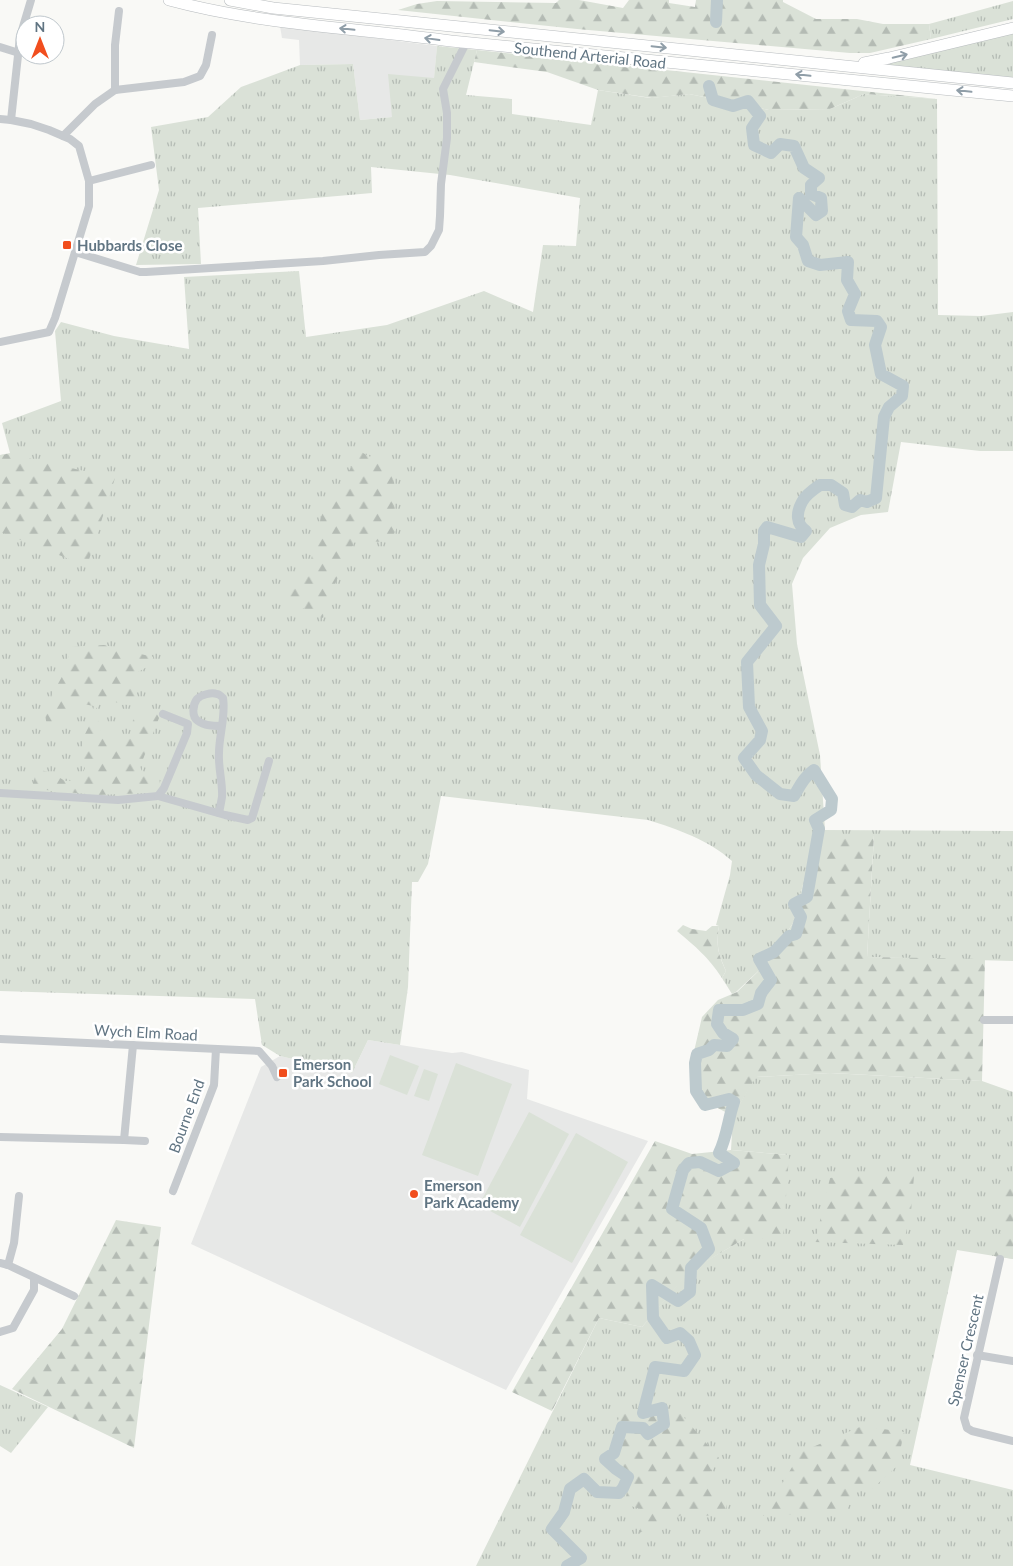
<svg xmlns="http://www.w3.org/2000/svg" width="1013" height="1566" viewBox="0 0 1013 1566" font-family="Lato,sans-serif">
<defs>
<pattern id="grass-tufts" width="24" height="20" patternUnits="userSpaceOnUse" patternTransform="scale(1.25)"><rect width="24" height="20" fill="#dae1d7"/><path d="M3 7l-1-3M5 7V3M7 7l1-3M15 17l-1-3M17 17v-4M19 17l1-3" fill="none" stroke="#b4bbb4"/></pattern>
<pattern id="forest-firs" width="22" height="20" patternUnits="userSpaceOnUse" patternTransform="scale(1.25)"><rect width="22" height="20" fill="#dae1d7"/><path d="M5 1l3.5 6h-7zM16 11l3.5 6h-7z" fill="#b4bbb4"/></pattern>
</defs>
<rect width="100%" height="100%" fill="#f9f9f6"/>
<g fill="#e7e8e7">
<path d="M 280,26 L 437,46 L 434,79 L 392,117 L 360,120 L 353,64 L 300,65 L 299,40 L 282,38 Z"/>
<path d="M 368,1040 L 452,1053 L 462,1052 L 529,1070 L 527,1099 L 648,1141 L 506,1390 L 191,1244 L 261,1067 L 280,1056 L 352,1073 Z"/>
</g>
<g fill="url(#grass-tufts)">
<path d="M 1013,1 L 1013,19 L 931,39 L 929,24 Z"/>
<path d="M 1013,32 L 1013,78 L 880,64 Z"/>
<path d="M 437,46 L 477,50 L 466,95 L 512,99 L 512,114 L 591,125 L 598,90 L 650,98 L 689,94 L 769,110 L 830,109 L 864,94 L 937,99 L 938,315 L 981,316 L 1013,312 L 1013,451 L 980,451 L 901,442 L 888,512 L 861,515 L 830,528 L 803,558 L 792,584 L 797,644 L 820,755 L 825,830 L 1013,831 L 1013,961 L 867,957 L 874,836 L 816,835 L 793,923 L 768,962 L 736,992 L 732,994 L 722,978 L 726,971 C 718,953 716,946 719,926 L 716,925 L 730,875 L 732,861 C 709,840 677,829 648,820 L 441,796 L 428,864 L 418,882 L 412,882 L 408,987 L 400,1045 L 368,1040 L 352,1073 L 280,1056 L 262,1045 L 255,999 L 0,991 L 0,455 L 10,453 L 2,423 L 61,401 L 55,331 L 61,322 L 114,336 L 189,349 L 184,277 L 299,271 L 306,337 L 387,325 L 484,291 L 533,312 L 543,245 L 576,246 L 580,198 L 450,175 L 371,167 L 372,193 L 198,208 L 201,264 L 136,265 L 159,190 L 151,127 L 208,117 L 241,87 L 300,65 L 353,64 L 360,120 L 392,117 L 388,74 L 434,78 Z"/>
<path d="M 830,1073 L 982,1081 L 1013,1092 L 1013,1259 L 957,1250 L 910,1465 L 1013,1490 L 1013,1566 L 476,1566 L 599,1318 L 642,1327 L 689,1271 L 744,1239 L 789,1155 L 731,1150 L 733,1116 L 755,1077 Z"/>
<path d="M 0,1385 L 48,1407 L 11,1453 L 0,1446 Z"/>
</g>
<g fill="url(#forest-firs)">
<path d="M 559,0 L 579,0 L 623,8 L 629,0 L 669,0 L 669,3 L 695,7 L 696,0 L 783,0 L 783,2 L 816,19 L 857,19 L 883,24 L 929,24 L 931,39 L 870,53 L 850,53 L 577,29 L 398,10 L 417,4 L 437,1 L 556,3 Z"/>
<path d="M 477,50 L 937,99 L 864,94 L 830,109 L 769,110 L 689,94 L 652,98 L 598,90 L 547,72 L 474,62 Z"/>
<path d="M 361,452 L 392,468 L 396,530 L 389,542 L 355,541 L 326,603 L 323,618 L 296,605 L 279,590 L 283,586 L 307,577 L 322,513 Z"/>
<path d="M 10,454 L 115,478 L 87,566 L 0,532 L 0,455 Z"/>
<path d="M 104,645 L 153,657 L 154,663 L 138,672 L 130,684 L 136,698 L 135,706 L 121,704 L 104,698 L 95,710 L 102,734 L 121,742 L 131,734 L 133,720 L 142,712 L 154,709 L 159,718 L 140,767 L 143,773 L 159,776 L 160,784 L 149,793 L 96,795 L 36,789 L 33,784 L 37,769 L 52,773 L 65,781 L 80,780 L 85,768 L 82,740 L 89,726 L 94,706 L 83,704 L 66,712 L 58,726 L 47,726 L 44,709 L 64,673 L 71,647 Z"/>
<path d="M 816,835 L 874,835 L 867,957 L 985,959 L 982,1081 L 831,1073 L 756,1077 L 733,1116 L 708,1103 L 695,1084 L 692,1060 L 702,1017 L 718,1000 L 737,992 L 768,962 L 793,923 Z"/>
<path d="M 683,925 L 692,929 L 706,931 L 712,926 L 719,926 C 716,946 718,953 726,971 L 722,978 C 708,957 696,947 677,931 Z"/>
<path d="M 655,1141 L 692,1154 L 731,1150 L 789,1155 L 783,1239 L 744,1239 L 690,1271 L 642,1327 L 599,1318 L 552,1411 L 512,1392 Z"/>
<path d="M 875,1172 L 914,1176 L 911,1212 L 903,1245 L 815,1242 L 830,1178 Z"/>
<path d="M 1013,1174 L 1013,1259 L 994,1256 L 1001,1232 L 1005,1186 Z"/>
<path d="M 116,1220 L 161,1227 L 134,1448 L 12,1389 L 62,1329 Z"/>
<path d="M 642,1407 L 681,1414 L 719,1458 L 705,1480 L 728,1498 L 725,1516 L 682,1515 L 639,1533 L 646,1511 L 625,1504 L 628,1484 L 606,1449 L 621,1413 Z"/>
<path d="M 862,1426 L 904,1432 L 897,1466 L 872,1489 L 858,1487 L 846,1511 L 763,1516 L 801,1452 Z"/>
</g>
<g fill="#dae1d7">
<path d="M 390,1055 L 419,1066 L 407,1095 L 379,1084 Z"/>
<path d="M 456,1063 L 512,1084 L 478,1176 L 422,1155 Z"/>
<path d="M 424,1069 L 438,1074 L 429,1101 L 414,1096 Z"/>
<path d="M 529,1112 L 569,1134 L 520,1227 L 479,1205 Z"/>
<path d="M 576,1133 L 628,1162 L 572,1263 L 520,1235 Z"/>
</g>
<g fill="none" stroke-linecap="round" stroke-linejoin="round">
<g stroke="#bdcace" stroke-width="12">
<path d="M 716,22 L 717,0"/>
<path d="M 567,1566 L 581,1558 L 552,1529 L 564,1512 L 570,1489 L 584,1479 L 597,1492 L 619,1493 L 623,1488 L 628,1477 L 616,1469 L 605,1459 L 614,1453 L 622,1427 L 643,1428 L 648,1434 L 664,1424 L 662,1408 L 643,1413 L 655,1367 L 684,1371 L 695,1355 L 689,1341 L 680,1333 L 667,1338 L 653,1318 L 652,1285 L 678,1301 L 690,1292 L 691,1268 L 709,1249 L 701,1228 L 672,1209 L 683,1170 L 689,1163 L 700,1162 L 719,1171 L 734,1163 L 719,1153 C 727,1137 728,1119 734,1102 L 729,1099 L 705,1105 L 696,1091 L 695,1063 L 697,1054 L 709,1050 L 714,1045 L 727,1046 L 733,1039 L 723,1033 L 717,1024 L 719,1010 L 743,1010 L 758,1004 L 761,993 L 771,980 L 759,959 L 774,952 L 789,936 L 796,934 L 801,917 L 794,904 L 807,897 L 819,829 L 815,820 L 831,810 L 832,799 L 814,770 C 804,777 800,786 794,796 L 780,794 L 756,775 L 744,758 L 760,740 L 762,731 L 749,707 L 747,662 L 776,626 L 760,605 L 759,565 L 764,544 L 764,531 L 767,527 L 801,537 L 806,531 C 796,524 796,513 802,502 C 805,495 814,489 820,485 L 831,485 L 843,493 L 845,505 L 852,507 L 860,500 L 867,502 L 876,498 L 884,417 L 889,407 L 902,396 L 903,386 L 881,374 L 875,345 L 881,327 L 877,321 L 851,320 L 848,311 L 855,294 L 847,280 L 848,262 L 820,265 L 808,261 L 803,245 L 796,237 L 799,198 L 816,215 L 822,211 L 821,198 L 811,194 L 811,185 L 819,178 L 804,168 L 794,146 L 780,144 L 771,153 L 754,145 L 752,128 L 760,116 L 748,101 L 733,106 L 713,100 L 709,86"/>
</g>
<g stroke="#b8bcbf" stroke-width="12">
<g id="highway">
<path d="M 169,0 C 261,25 357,28 451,41 L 1013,96"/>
<path d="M 230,0 L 273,8 L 1013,83"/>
<path d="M 864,63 L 889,58 L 1013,28"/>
</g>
</g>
<g stroke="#c6cace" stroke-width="8">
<path d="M 0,47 L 19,53"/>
<path d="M 115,90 L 115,45 L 119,11"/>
<path d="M 0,119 L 11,120 L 31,124 L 49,130 L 70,139 L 79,146 L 89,181 L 89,206 L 55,318 L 49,332 L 0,342"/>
<path d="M 11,120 L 20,37 L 31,0"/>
<path d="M 63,136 L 95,104 L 115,90 L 184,82 L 200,76 L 206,65 L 212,35"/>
<path d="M 89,181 L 151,165"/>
<path d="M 75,252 L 140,272 L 146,272 L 323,261 L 379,255 L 425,252 L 431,246 L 439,230 L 440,216 L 441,184 L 447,138 L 447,113 L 443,89 L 466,43"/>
<path d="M 0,793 L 118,800 L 158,796 L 164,788 L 187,733 L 188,724 L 163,714"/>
<path d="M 158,796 L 225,815 L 248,820 L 252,818 L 269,761"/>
<path d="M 219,813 C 220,808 221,803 222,797 C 223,783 218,768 219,753 C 219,735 226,716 223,698 C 221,696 219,694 217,694 C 211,692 201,695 197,699 C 193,704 191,717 198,721 C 204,726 214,726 221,726"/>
<path d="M 984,1020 L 1013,1020"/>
<path d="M 0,1039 L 259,1051 L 272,1066 L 277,1077"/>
<path d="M 0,1137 L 124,1140 L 145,1141"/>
<path d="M 124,1140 L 133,1045"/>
<path d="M 173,1191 L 214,1085 L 216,1049"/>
<path d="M 1000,1259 L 964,1418 L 967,1428 L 972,1431 L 1013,1441"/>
<path d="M 0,1263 L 8,1265 L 74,1296"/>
<path d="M 8,1265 L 14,1243 L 19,1196"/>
<path d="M 0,1332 L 13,1328 L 34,1290 L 34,1278"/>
<path d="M 977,1355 L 1013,1361"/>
</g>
<use href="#highway" stroke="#fff" stroke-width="11"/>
</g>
<defs><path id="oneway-shaft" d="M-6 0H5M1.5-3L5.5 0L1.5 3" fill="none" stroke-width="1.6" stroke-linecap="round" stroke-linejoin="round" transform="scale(1.25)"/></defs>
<g stroke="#909ea8">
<use href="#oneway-shaft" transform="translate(347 29) rotate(-174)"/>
<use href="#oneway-shaft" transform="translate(497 31) rotate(6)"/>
<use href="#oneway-shaft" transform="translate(432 39) rotate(-172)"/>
<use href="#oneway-shaft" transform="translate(659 47) rotate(6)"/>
<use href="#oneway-shaft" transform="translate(900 56) rotate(-13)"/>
<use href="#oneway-shaft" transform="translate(803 75) rotate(-174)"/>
<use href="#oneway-shaft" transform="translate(964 91) rotate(-174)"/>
</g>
<g fill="#f14e1e" stroke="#fff" stroke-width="2">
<rect x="62" y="240" width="10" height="10" rx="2.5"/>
<rect x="278" y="1068" width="10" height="10" rx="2.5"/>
<circle cx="414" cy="1194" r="5"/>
</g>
<g text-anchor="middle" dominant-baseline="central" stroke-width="5" stroke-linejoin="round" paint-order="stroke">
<g font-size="15" fill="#617583" stroke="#fff">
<text transform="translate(590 55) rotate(6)">Southend Arterial Road</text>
<text transform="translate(146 1032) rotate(3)">Wych Elm Road</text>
<text transform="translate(186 1116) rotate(-70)">Bourne End</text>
<text transform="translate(965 1350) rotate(-77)">Spenser Crescent</text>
</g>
<g font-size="15" font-weight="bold" fill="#617583" stroke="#fff" text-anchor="start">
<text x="77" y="245">Hubbards Close</text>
<text x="293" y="1064">Emerson<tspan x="293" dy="17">Park School</tspan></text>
<text x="424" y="1185">Emerson<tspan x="424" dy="17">Park Academy</tspan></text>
</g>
</g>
<g transform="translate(40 40)"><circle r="24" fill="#ffffff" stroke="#c0c8cd"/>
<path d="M0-4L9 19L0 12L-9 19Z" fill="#f14e1e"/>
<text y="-8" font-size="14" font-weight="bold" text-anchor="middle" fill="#617583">N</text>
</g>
</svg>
